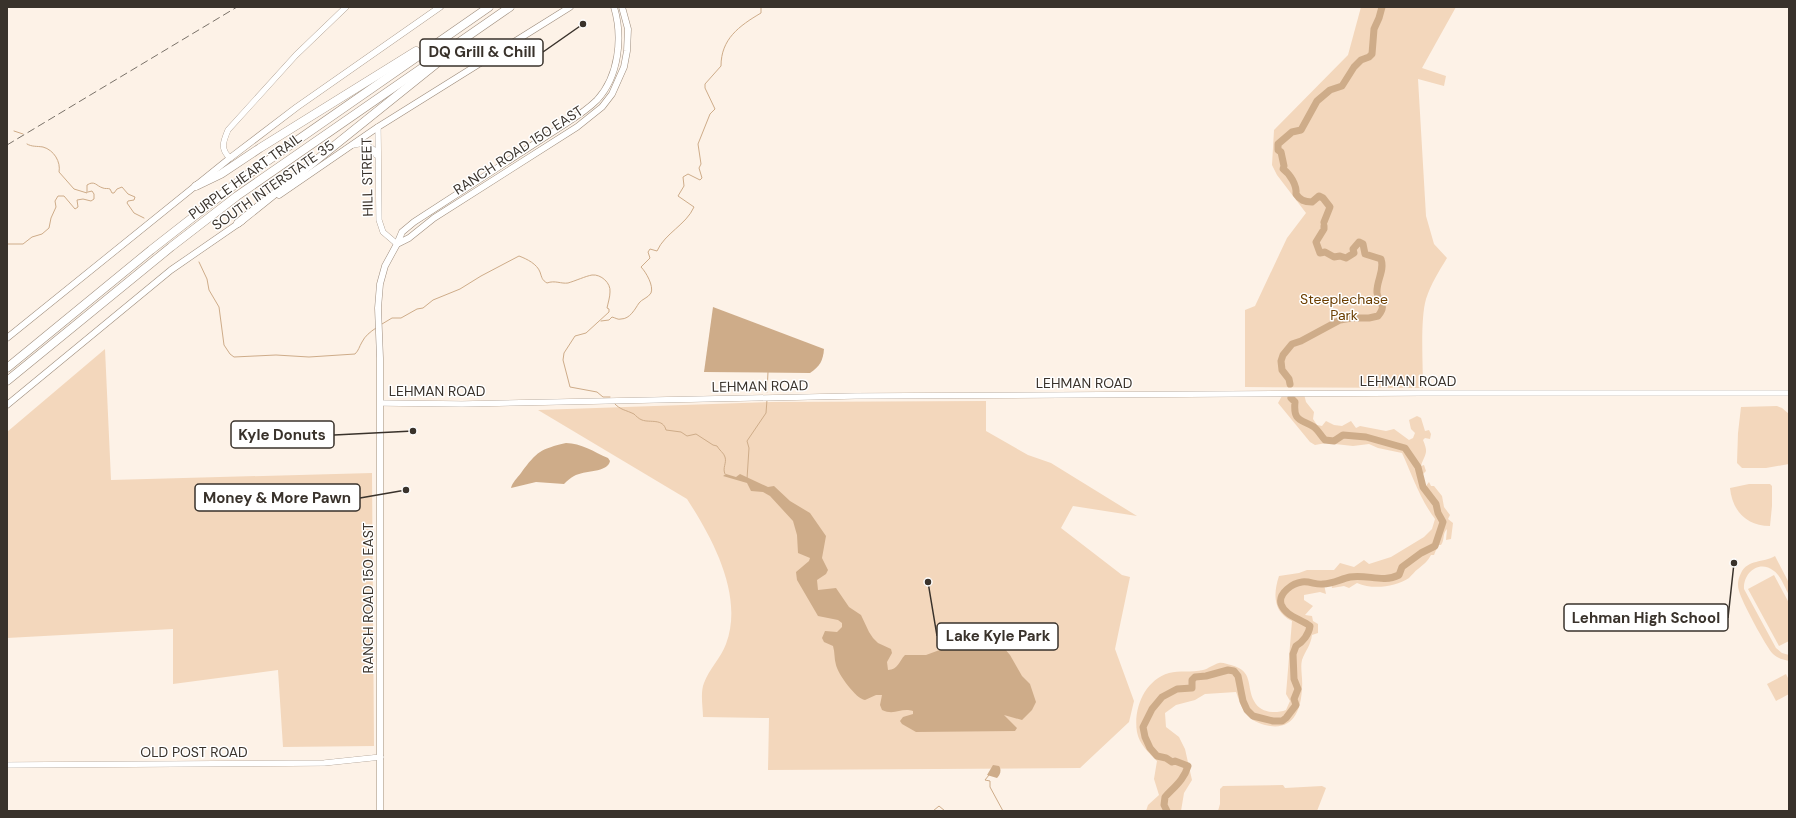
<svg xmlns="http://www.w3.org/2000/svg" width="1796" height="818" viewBox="0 0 1796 818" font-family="'DM Sans',sans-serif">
<rect width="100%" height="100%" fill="#fdf2e7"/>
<g fill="#f3d7bc">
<path d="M 1361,7 L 1456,7 L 1422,68 L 1446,76 L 1444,86 L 1418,79 L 1426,216 L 1434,244 L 1447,258 C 1439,271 1431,284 1426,299 C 1420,320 1423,364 1423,388 L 1245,387 L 1245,310 L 1255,306 L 1287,238 L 1306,213 L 1277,175 L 1272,165 L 1274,130 L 1348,55 Z"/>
<path d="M 105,349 L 111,480 L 372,473 L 374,746 L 283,747 L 278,670 L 173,684 L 173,629 L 7,638 L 7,432 Z"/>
<path d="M 1283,394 L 1304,394 L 1306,402 L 1314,412 L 1313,419 L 1317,425 L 1322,426 L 1326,421 L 1334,425 L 1342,426 L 1351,421 L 1356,428 L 1360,426 L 1386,431 L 1394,429 L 1409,440 L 1413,438 L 1415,433 L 1411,429 L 1409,420 L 1417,416 L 1421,418 L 1425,431 L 1429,430 L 1431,434 L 1430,439 L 1425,438 L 1423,440 C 1429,454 1425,453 1421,466 L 1424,465 L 1426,471 L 1423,474 L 1423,480 L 1425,487 L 1429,482 L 1431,486 L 1434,486 L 1442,496 L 1444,507 L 1450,515 L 1448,519 L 1453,523 L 1451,539 L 1446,540 L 1447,529 C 1442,534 1445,540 1441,545 L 1438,545 L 1434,555 L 1431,555 C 1428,561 1424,564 1418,569 C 1415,571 1412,575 1409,578 C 1395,587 1373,590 1357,583 L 1349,588 L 1344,586 L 1332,588 L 1331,583 L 1324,584 L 1326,594 L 1320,592 L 1304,595 L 1304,600 L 1313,606 L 1305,615 L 1312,616 L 1313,621 L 1318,624 L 1318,633 L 1312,635 C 1311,645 1305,651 1302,660 C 1300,668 1303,679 1302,688 C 1301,712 1292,732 1265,725 C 1246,720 1242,709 1236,692 L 1205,694 L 1195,700 L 1176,705 L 1165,713 L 1166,727 L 1179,737 L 1185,749 L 1192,780 L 1184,793 L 1181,811 L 1146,811 L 1148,805 L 1159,795 L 1154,779 L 1157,761 C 1149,753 1139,744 1137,732 C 1133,708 1145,680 1169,673 C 1179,670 1192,673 1203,670 C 1208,669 1214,664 1219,663 C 1223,662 1228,665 1231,665 C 1254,671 1246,686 1254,701 C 1260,713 1275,714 1286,710 L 1290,701 L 1286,694 L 1292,621 C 1273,612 1273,594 1279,576 L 1299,573 L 1307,570 L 1334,570 L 1340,563 L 1354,567 L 1364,560 L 1369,564 L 1391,557 L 1424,537 L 1432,529 L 1435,519 C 1420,499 1412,475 1402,453 L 1378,448 L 1369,444 L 1353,446 L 1326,443 L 1315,445 L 1310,442 L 1278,403 Z"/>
<path d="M 986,401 L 986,431 L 1028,455 L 1051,463 L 1137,516 L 1073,506 L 1061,528 L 1122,575 L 1130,577 L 1115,649 L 1134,701 L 1129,722 L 1080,768 L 768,770 L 769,718 L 703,717 C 703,707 700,693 704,683 C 709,669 721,658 726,644 C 744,596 713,539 687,499 L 538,410 L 772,402 Z"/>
<path d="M 1777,406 L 1782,408 L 1789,414 L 1789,464 L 1766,468 L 1742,468 L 1737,463 L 1738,433 L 1741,407 Z"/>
<path d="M 1749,484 L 1770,484 L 1772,486 L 1772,506 L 1770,526 C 1746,526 1732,510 1730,488 Z"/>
<path d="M 1775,556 L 1789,583 L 1789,595 C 1785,588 1781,576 1774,571 C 1759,559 1743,573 1744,589 L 1776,648 L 1782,653 L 1789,655 L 1789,661 C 1783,660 1777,658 1773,654 C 1766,647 1741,600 1739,591 C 1737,585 1738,579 1741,573 C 1748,559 1763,563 1775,556 Z"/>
<path d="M 1774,575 L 1789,603 L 1789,641 L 1779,646 L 1748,589 Z"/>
<path d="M 1786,674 L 1789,680 L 1789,694 L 1776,701 L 1767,684 Z"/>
<path d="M 1283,785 L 1285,788 L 1322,786 L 1326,788 L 1317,811 L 1218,811 L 1220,804 L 1220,789 L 1223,786 Z"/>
</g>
<g fill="#ceac89">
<path d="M 713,307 L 824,349 C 823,361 820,366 810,373 L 704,372 Z"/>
<path d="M 566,443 C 581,443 594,452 608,458 L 610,461 C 608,473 584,470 574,476 C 570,478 567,481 564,484 L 536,482 L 511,488 C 512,483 517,478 521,473 C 537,451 541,449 566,443 Z"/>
<path d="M 726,474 L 736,477 L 740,474 L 768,487 L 774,486 L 790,501 L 810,513 L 826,536 L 822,558 L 828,570 L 826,574 L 817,580 L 818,590 L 836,588 L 849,607 L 861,615 L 869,632 L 873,638 L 878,643 L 891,649 L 892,653 L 887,662 L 888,670 C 898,670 899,661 905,655 L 926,655 L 956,644 L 976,633 L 989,635 L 999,642 L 1010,655 L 1022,676 L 1030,684 L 1036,702 L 1032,710 L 1022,720 L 1004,715 L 1017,728 L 1015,731 L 916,732 L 902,724 L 900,721 L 903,717 L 913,714 L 913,711 C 901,707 895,716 882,710 L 880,705 L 882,695 L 876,695 L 865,700 C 856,699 838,674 836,665 C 834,659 835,652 833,646 L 824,642 L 822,638 L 825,631 L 837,632 L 842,627 L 842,623 L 838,620 L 818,616 L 797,580 L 796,572 L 809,561 L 810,558 L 798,553 L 797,535 L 793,521 L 770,496 L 763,492 L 751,491 L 747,483 L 723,476 Z"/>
<path d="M 993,765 L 999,766 C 1002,770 1000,775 997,778 L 987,775 Z"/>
</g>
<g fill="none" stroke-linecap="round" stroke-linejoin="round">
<g stroke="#ceac89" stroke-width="1">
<path d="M 14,131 L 23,134"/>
<path d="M 27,144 C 32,147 37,146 43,147 C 54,150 61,162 59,172 L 74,189 L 87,193 L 87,185 C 95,180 96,186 103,188 C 105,189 108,188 110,189 L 112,193 L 114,193 L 117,189 L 122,187 L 128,194 L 135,197 L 134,200 L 128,201 L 127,203 L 134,213 L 144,218"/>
<path d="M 7,244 L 23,244 L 32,237 L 42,234 L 49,228 L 51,218 L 56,207 L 55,201 L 58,196 L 64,196 L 75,209 L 78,207 L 77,200 L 83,199 L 91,201 L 94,199 L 94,194 L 92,191 L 88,192"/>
<path d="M 199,262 L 207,279 L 209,290 L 219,307 L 224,345 L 230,354 L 234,357 L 276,355 L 309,357 L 355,354 C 359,350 359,347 362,342 C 365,336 370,332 376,328"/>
<path d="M 601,321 L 609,320 L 612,317 C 616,318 618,320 621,319 C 630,319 635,309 639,303 C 642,299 648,298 651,293 C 654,286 646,272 641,267 L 650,258 L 648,252 L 650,249 L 657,251 C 665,233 686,225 694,207 L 678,196 L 684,186 L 683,177 L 688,174 L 700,180 L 702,178 L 699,168 L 701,164 L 698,144 L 710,114 L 715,109 L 705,88 L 705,84 L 721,66 C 721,39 739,26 761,13 L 761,7"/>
<path d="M 382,324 L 392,318 L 401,318 L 417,309 L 423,308 L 433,300 L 460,289 L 481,276 L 519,256 C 527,259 537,264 540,272 C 542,278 542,280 547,283 C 555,280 561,284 568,283 C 575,281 586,276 592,275 C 601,274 611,283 610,292 C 610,297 608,303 607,308 L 609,309 L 609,312 L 586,333 L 575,336 L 564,353 L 563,360 L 570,387 L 597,392 L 603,397 L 610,397"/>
<path d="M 767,392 L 768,372"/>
<path d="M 614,403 C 620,410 626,410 634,414 C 636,416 639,419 642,420 C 650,423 663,418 666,430 L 681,432 L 687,436 L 696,434 L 713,445 L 717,446 C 719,450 724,453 725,457 C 727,463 722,468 725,474"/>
<path d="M 747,479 L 749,448 L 747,441 L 766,413 L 767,400"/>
<path d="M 989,775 L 985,780 L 990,781 L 990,787 L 1003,811"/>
<path d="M 933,811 L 939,806 L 945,811"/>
</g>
<g stroke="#ceac89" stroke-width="7">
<path d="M 1324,222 L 1330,207 L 1323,198 L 1319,196 L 1312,202 C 1304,202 1300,200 1296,194 C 1297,185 1290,174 1283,169 L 1284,166 L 1281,152 L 1278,150 L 1278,144 L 1292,132 L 1301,130 L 1317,101 L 1330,90 L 1342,86 L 1354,67 L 1361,60 L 1369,57 L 1372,54 L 1374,29 L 1379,18 L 1382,7"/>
<path d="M 1290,384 L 1289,379 L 1282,370 L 1281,361 L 1283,355 L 1292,344 L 1301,341 L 1340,320 L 1352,318 L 1369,318 L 1378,316 C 1388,304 1378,303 1377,293 C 1376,281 1385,271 1381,259 L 1365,254 L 1363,244 L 1359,242 L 1353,249 L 1354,253 L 1346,258 L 1340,256 L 1334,257 L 1325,252 L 1320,253 L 1316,242 L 1324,229 L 1324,226"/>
<path d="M 1167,811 L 1164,805 L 1165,797 C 1174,787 1184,780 1188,766 L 1175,761 L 1172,762 L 1166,758 L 1157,756 L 1150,748 L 1145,737 L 1143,727 L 1152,709 L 1162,697 L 1177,689 L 1192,688 L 1192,680 L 1195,677 L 1206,676 L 1228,670 L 1234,671 L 1238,676 L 1243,701 L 1247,710 L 1253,716 L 1273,721 L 1282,721 L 1286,718 L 1296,705 L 1294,699 L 1298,689 L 1294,679 L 1293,654 L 1296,646 C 1303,642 1309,634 1310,626 C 1301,619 1285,616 1281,604 C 1278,593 1293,583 1302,582 C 1310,581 1316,585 1323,584 C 1332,584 1341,579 1350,577 C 1367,574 1383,583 1399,575 L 1402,567 L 1421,553 L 1435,546 L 1443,522 L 1438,513 L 1436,504 L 1423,487 L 1418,467 L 1405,448 L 1366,437 L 1343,435 L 1334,441 L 1325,440 C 1321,436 1318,430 1314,427 C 1301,419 1293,422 1295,402 L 1291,398"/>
</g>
<g stroke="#9e8d7d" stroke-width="6">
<g id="tertiary">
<path d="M 378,127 L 379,220 L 383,232 L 397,244"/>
<path d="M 353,145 L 364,143 L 374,150 L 376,155"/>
<path d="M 230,158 C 220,149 223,142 228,130 L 296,55 L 346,7"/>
<path d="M 380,403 L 462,404 L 855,396 L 1421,393 L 1789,393"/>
<path d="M 7,765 L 324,763 L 381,757"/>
</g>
</g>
<g stroke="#9e8d7d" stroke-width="7">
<g id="secondary">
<path d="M 279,195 L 378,127 L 570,7"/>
<path d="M 397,244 L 409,238 L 434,218 L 577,127 L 602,107 L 612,94 L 624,67 L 627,51 L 628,29 L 622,7"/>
<path d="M 7,338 L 230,158 L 297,107 L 440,7"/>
<path d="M 7,405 L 171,270 L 242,221"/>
<path d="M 380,811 L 380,358 L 378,308 L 380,284 L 385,266 L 397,244 L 402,232 L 414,222 L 565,124 C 576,117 587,110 597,100 C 619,76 623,37 614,7"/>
</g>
</g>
<g stroke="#9e8d7d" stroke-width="9">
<g id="motorway">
<path d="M 196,186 L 221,174 L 260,148 L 416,51"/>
<path d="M 238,223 L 446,56"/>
<path d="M 7,368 L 151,250 L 243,178 L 489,7"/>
<path d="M 7,381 L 171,247 L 237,196 L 510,7"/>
</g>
</g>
<use href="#tertiary" stroke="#fff" stroke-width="5.5"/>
<use href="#secondary" stroke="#fff" stroke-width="6"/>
<use href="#motorway" stroke="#fff" stroke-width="8"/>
<path stroke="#7b736a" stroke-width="1" stroke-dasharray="8 4" stroke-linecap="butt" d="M 7,145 L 237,7"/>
</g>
<g text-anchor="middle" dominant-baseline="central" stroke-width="3" stroke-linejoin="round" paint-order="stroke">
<g font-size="14" fill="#39322b" stroke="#fff">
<text transform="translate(518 150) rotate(-33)">RANCH ROAD 150 EAST</text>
<text transform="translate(245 176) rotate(-36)">PURPLE HEART TRAIL</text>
<text transform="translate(367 177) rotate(-91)">HILL STREET</text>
<text transform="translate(273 185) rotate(-35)">SOUTH INTERSTATE 35</text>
<text x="1408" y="381">LEHMAN ROAD</text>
<text x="1084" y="383">LEHMAN ROAD</text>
<text transform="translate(760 386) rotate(-1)">LEHMAN ROAD</text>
<text x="437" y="391">LEHMAN ROAD</text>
<text transform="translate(368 598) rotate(-90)">RANCH ROAD 150 EAST</text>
<text x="194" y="752">OLD POST ROAD</text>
</g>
<g font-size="14" fill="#6b3e00" stroke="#fff">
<text x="1344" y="299">Steeplechase<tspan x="1344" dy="16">Park</tspan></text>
</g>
</g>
<path fill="none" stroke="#39322b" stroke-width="1.5" d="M583 24L543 52M413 431L334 435M406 490L360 498M1734 563L1728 618M928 582L937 636"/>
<g fill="#39322b" stroke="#fff" stroke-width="1.5">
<circle cx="583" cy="24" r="4"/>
<circle cx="413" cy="431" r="4"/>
<circle cx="406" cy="490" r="4"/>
<circle cx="1734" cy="563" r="4"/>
<circle cx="928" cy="582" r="4"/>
</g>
<g fill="#fff" stroke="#39322b" stroke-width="1.5">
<rect x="420" y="39" width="123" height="27" rx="4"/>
<rect x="231" y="421" width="103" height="27" rx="4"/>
<rect x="195" y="484" width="165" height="27" rx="4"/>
<rect x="1564" y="604" width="164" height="27" rx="4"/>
<rect x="937" y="623" width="121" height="27" rx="4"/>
</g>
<g font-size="15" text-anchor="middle" font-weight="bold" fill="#39322b">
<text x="482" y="57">DQ Grill &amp; Chill</text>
<text x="282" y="440">Kyle Donuts</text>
<text x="277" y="503">Money &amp; More Pawn</text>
<text x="1646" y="623">Lehman High School</text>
<text x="998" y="641">Lake Kyle Park</text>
</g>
<rect width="1796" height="818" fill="none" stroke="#39322b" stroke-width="16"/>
</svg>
